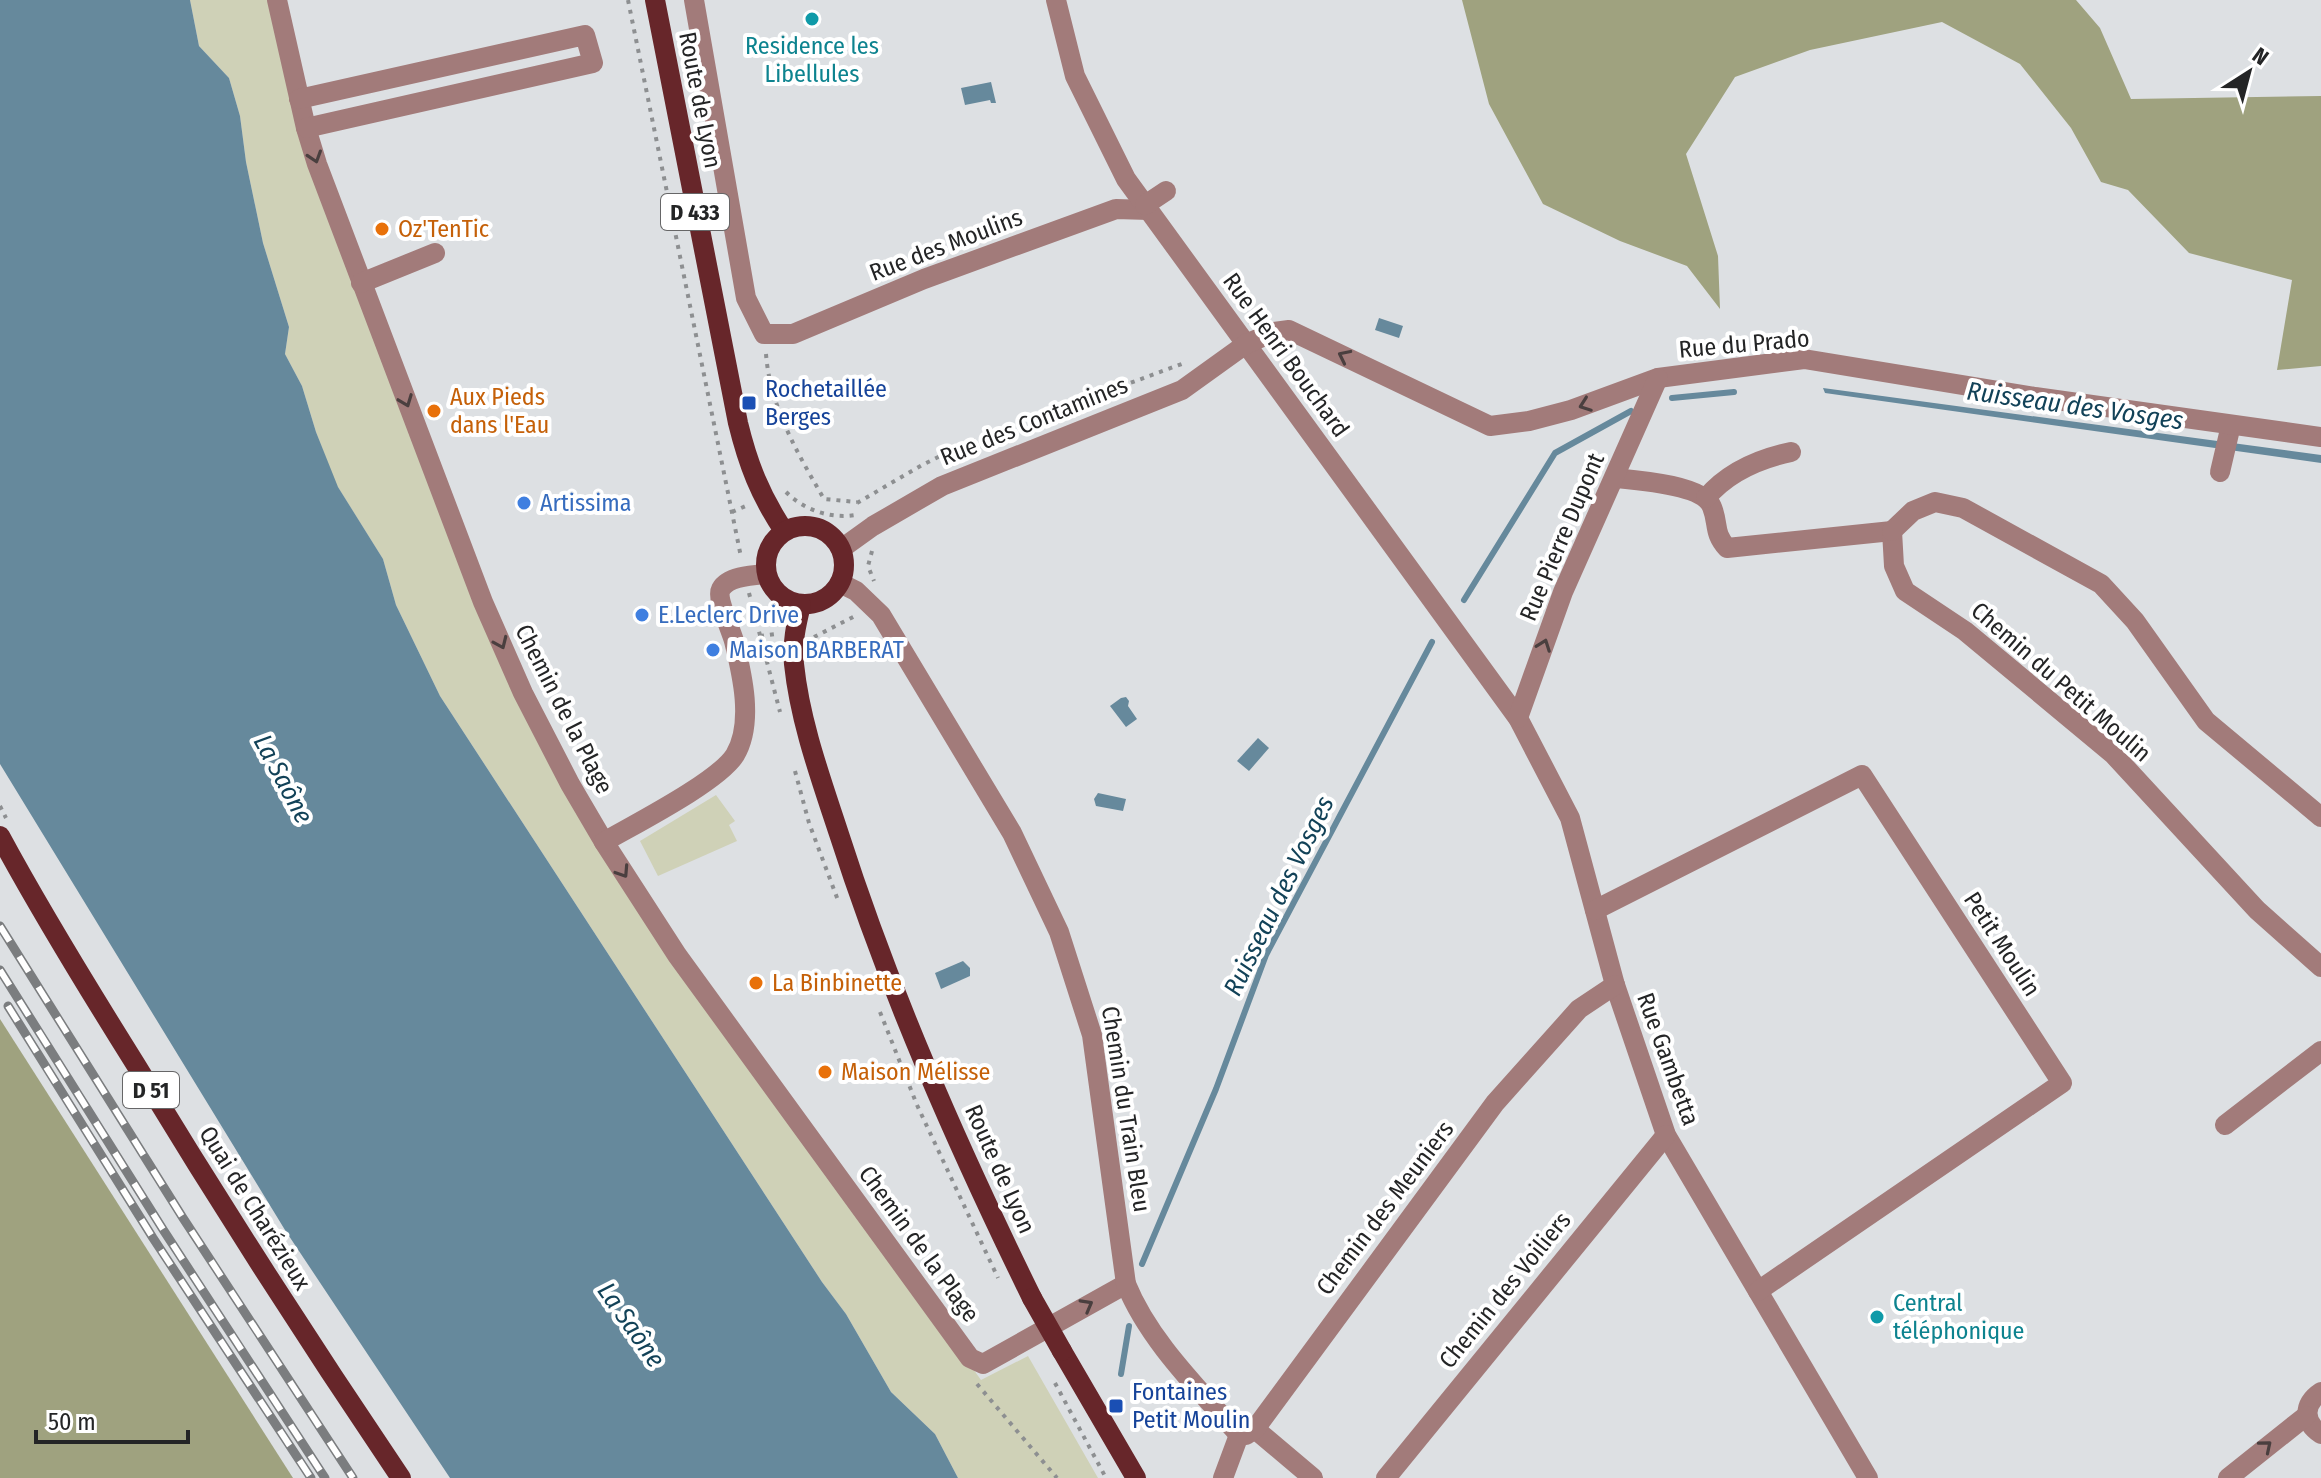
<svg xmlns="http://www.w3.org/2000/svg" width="2321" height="1478" viewBox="0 0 2321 1478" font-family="'Fira Sans Condensed',sans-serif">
<rect width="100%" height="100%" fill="#dde0e3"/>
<g fill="#cfd1b7">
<path d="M 190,0 L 273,0 L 382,361 L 593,836 L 981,1380 L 1028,1356 L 1098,1478 L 958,1478 L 935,1434 L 891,1392 L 846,1314 L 822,1282 L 440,696 L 396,605 L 383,559 L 336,484 L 316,432 L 302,386 L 285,354 L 289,327 L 263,243 L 246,162 L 240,116 L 229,78 L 199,46 Z"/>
<path d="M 716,795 L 735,821 L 729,825 L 737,841 L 658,876 L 640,841 Z"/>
</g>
<g fill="#9fa27f">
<path d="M 1462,0 L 2076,0 L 2100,28 L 2131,99 L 2321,96 L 2321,366 L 2277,370 L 2292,280 L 2189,253 L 2128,190 L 2101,182 L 2071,128 L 2020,64 L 1942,22 L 1810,50 L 1735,77 L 1686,154 L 1718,256 L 1720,309 L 1687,266 L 1620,241 L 1543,204 L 1489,104 Z"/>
<path d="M 0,1019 L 293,1478 L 0,1478 Z"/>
</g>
<g fill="#66899c">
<path d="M 0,0 L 190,0 L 199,46 L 229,78 L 240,116 L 246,162 L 263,243 L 289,327 L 285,354 L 302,386 L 316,432 L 338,487 L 383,559 L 396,605 L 440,696 L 822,1282 L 846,1314 L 891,1392 L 935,1434 L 958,1478 L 450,1478 L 285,1230 L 0,764 Z"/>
<path d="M 991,82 L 996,103 L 991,103 L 990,100 L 965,105 L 961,88 Z"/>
<path d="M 1379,318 L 1403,326 L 1399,338 L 1375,330 Z"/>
<path d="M 1823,388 L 2321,455 L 2321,463 L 1825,393 Z"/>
<path d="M 1126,697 L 1129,701 L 1128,706 L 1137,719 L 1126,727 L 1110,706 L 1121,698 Z"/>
<path d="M 1258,738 L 1269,748 L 1249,771 L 1237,761 Z"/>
<path d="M 1098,793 L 1126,799 L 1123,811 L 1096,806 L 1094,799 Z"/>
<path d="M 963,961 L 970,968 L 970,976 L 941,989 L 935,973 Z"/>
</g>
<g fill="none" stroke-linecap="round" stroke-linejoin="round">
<g stroke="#66899c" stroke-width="6">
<path d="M 1672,398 L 1734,392"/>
<path d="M 1464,600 L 1555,453 L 1631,411"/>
<path d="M 1142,1264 L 1216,1089 L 1266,955 L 1432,642"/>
<path d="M 1121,1374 L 1129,1326"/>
</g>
<g stroke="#8d8f91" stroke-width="4" stroke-dasharray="4 6" stroke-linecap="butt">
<path d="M 628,0 L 741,557"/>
<path d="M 766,354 C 770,407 798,454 824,499 L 857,502"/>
<path d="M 786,492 C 804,510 830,519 855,515"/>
<path d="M 857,503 L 922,465 L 965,444 L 1187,362"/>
<path d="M 732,512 L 748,505"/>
<path d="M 872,551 L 868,566 L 874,581"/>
<path d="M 749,593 L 780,712"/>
<path d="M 760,636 L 775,634"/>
<path d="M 814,637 L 855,616"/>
<path d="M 795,771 L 809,823 L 839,903"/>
<path d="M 0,806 L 6,818"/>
<path d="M 880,1012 L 917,1105 L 998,1278"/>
<path d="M 1055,1383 L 1106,1478"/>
<path d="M 977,1384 L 1057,1478"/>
</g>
<g stroke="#a27b7a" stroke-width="20">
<path d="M 277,0 L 306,128 L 317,164 L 483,602 L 523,693 L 570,784 L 604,842 L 677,955 L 970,1358 L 983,1364 L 1126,1284"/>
<path d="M 694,0 L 746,298 L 764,334 L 793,334 L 924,279 L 1116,209 L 1149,210"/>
<path d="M 1056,0 L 1075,76 L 1126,179 L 1518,718 L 1570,818 L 1615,985 L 1666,1135 L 1868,1478"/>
<path d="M 299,99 L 585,35 L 593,63 L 306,128"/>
<path d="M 1145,205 L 1166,191"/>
<path d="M 361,283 L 435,253"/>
<path d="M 2220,472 L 2231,425"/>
<path d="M 1615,478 C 1636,480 1704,485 1712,507 C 1719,525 1713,532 1727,548 L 1892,531"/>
<path d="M 1706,498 C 1728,472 1758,459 1791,452"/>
<path d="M 1892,531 L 1894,566 L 1905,591 L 1965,631 L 2113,754 L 2257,910 L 2321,967"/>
<path d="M 1892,531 L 1913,511 L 1935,502 L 1963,508 L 2101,584 L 2135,621 L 2206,721 L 2321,817"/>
<path d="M 841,549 L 873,526 L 942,486 L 1182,390 L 1246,344 L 1274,332 L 1289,330 L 1490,426 L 1529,421 L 1571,410 L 1658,378 L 1804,359 L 2035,397 L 2321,437"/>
<path d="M 840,583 L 856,591 L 881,615 L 1012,833 L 1059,932 L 1092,1035 L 1126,1284 C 1149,1341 1199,1389 1239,1435"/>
<path d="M 1518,718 L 1563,592 L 1658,378"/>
<path d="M 604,842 C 635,824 718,782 735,755 C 754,723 742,674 734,641 C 731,630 716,598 721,589 C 728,576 753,575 766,574"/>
<path d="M 1595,910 L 1862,775 L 2062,1083 L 1758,1291"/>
<path d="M 2225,1125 L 2321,1051"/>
<path d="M 2321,1392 C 2303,1404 2303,1422 2321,1434"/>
<path d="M 1255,1429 L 1313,1478"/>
<path d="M 1239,1435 L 1246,1435 L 1255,1429 L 1495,1103 L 1579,1009 L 1615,985"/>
<path d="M 1223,1478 L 1239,1435"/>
<path d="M 1386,1478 L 1666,1135"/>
<path d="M 2228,1478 L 2306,1416"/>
</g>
<g stroke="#67262a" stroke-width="20">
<path d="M 655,0 L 738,423 C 748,464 760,495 784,531"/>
<circle cx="805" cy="565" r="39"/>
<path d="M 801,605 C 796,625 792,643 794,664 C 800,722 821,779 839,834 C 890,993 958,1147 1032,1298"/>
<path d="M 0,836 C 42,914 89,990 136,1065 C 221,1205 309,1342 401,1478"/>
<path d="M 1062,1351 L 1136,1478"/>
</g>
<g stroke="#7b7d7f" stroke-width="9">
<g id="rail">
<path d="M 0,926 L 183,1218 L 353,1478"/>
<path d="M 0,970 L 164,1231 L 325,1478"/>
<path d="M 8,1006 L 153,1238 L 311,1478"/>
</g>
</g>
<use href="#rail" stroke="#fff" stroke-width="6" stroke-dasharray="18" stroke-linecap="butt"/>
<path stroke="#67262a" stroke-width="20" d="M 1032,1298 L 1062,1351"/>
</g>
<defs><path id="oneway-chevron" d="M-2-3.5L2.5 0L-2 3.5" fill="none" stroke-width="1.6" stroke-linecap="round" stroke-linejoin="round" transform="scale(2)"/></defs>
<g stroke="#4a3f3f">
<use href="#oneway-chevron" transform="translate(315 157) rotate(72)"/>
<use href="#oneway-chevron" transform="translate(1344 356) rotate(-154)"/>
<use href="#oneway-chevron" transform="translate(406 401) rotate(69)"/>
<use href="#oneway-chevron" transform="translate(1585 405) rotate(160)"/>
<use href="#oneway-chevron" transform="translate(501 643) rotate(66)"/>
<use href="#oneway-chevron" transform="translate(1544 645) rotate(-70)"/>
<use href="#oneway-chevron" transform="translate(623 872) rotate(57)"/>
<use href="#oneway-chevron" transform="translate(1087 1305) rotate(-29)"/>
<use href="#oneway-chevron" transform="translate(2266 1446) rotate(-40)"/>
</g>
<g fill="#0f9aa8" stroke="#fff" stroke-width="3">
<circle cx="812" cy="19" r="8"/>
<circle cx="1877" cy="1317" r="8"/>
</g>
<g fill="#e8710a" stroke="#fff" stroke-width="3">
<circle cx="382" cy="229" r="8"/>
<circle cx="434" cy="411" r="8"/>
<circle cx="756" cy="983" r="8"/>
<circle cx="825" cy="1072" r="8"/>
</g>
<g fill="#1a4fb4" stroke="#fff" stroke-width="3">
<rect x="741" y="395" width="16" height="16" rx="4"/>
<rect x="1108" y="1398" width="16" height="16" rx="4"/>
</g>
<g fill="#3f7fe0" stroke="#fff" stroke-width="3">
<circle cx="524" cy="503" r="8"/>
<circle cx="642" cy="615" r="8"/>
<circle cx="713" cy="650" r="8"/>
</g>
<g text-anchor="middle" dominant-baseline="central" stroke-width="8" stroke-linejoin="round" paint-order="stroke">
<g fill="#fff" stroke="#666667" stroke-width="2">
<rect x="661" y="194" width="68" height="36" rx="6"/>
<rect x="123" y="1072" width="56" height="36" rx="6"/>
</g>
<g font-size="22" font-weight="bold" fill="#242526">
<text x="695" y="212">D 433</text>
<text x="151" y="1090">D 51</text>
</g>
<g font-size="24" fill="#0d838f" stroke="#fff">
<text x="812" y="46">Residence les<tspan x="812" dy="28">Libellules</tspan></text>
<text x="1893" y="1303" text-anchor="start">Central<tspan x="1893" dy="28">téléphonique</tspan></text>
</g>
<g font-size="24" fill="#242526" stroke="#fff">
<text transform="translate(700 100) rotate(79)">Route de Lyon</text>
<text transform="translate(946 245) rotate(-21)">Rue des Moulins</text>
<text transform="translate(1744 344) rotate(-5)">Rue du Prado</text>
<text transform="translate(1286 355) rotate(54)">Rue Henri Bouchard</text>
<text transform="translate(1034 421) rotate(-22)">Rue des Contamines</text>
<text transform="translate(1562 537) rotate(-67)">Rue Pierre Dupont</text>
<text transform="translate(2061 682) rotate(41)">Chemin du Petit Moulin</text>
<text transform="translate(564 709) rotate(63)">Chemin de la Plage</text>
<text transform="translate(2002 944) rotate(57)">Petit Moulin</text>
<text transform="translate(1668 1059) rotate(70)">Rue Gambetta</text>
<text transform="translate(1126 1109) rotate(81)">Chemin du Train Bleu</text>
<text transform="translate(1000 1169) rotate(66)">Route de Lyon</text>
<text transform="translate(255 1208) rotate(58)">Quai de Charézieux</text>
<text transform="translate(1385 1208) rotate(-53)">Chemin des Meuniers</text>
<text transform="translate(919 1244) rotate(54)">Chemin de la Plage</text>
<text transform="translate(1505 1290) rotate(-51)">Chemin des Voiliers</text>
</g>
<g font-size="24" fill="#c56008" stroke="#fff" text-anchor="start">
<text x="398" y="229">Oz'TenTic</text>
<text x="450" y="397">Aux Pieds<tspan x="450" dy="28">dans l'Eau</tspan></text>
<text x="772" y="983">La Binbinette</text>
<text x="841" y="1072">Maison Mélisse</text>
</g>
<g font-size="24" fill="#164399" stroke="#fff" text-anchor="start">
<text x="765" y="389">Rochetaillée<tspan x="765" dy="28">Berges</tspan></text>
<text x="1132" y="1392">Fontaines<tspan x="1132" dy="28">Petit Moulin</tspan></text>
</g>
<g font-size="24" fill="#366cbe" stroke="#fff" text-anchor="start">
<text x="540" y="503">Artissima</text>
<text x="658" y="615">E.Leclerc Drive</text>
<text x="729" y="650">Maison BARBERAT</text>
</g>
<g font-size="26" font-style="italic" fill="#124258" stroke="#fff">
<text transform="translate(2075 406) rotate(8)">Ruisseau des Vosges</text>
<text transform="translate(283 779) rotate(62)">La Saône</text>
<text transform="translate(1279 896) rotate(-64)">Ruisseau des Vosges</text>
<text transform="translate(631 1325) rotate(55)">La Saône</text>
</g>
</g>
<g transform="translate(2249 72) rotate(36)" stroke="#ffffff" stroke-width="6" paint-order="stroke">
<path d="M0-6L14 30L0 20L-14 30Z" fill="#242526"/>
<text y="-12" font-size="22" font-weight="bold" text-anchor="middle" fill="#242526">N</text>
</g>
<path d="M36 1430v12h152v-12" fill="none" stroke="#242526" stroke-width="4"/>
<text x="48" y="1430" font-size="24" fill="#242526" stroke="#ffffff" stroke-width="6" paint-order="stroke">50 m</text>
</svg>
